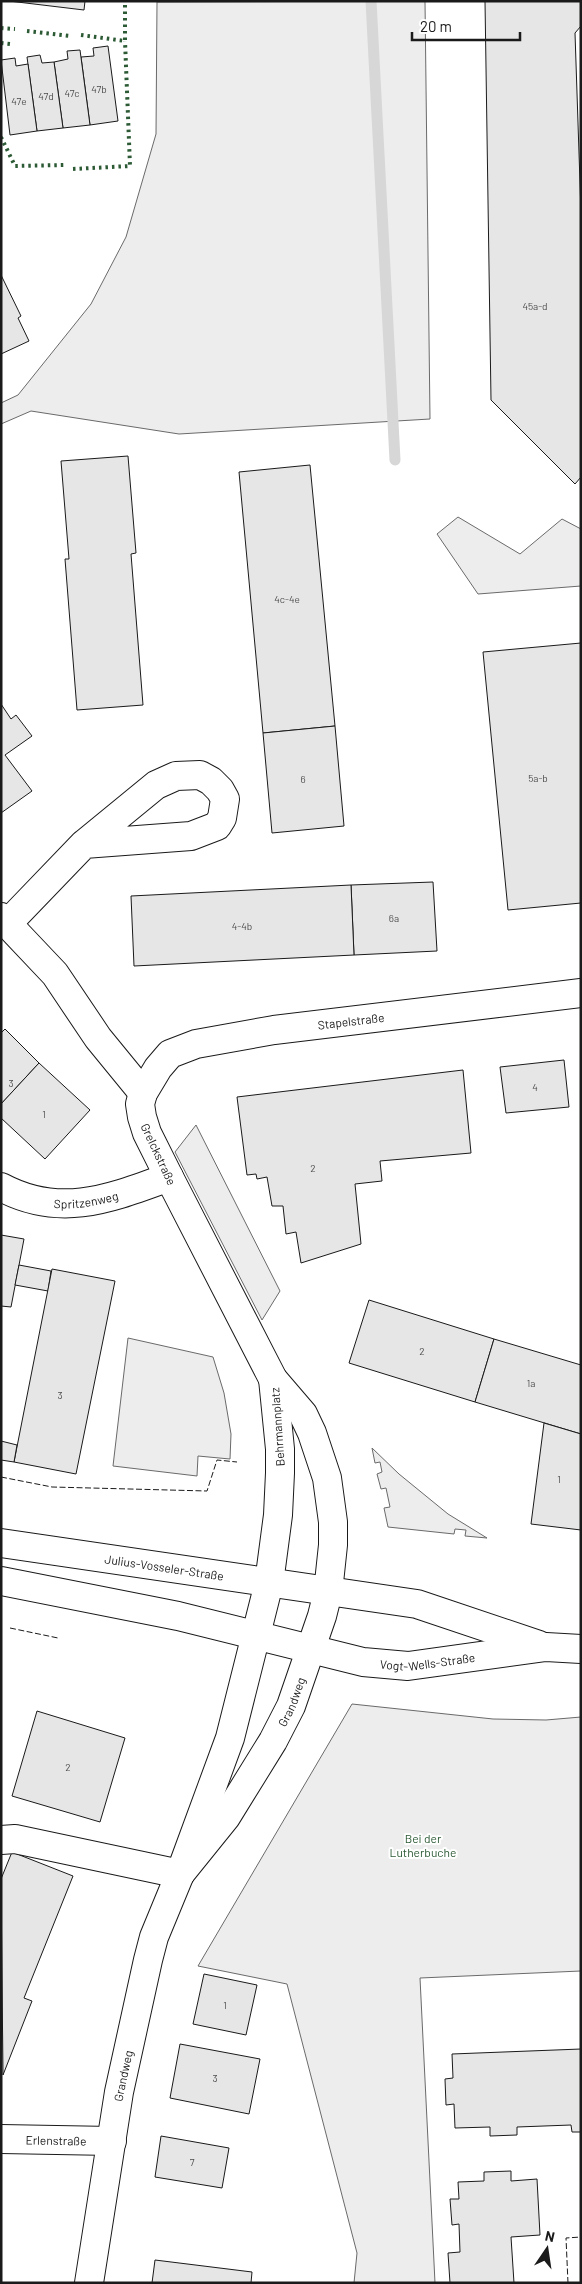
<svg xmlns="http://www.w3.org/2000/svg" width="582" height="2284" viewBox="0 0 582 2284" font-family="Barlow,sans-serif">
<rect width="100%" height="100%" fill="#fff"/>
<g fill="#ededed" stroke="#6a6a6a">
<path d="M 425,1 L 430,419 L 179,434 L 31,411 L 1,424 L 1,403 L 18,395 L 91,304 L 126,237 L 156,134 L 157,2 Z"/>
<path d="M 458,517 L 520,554 L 562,519 L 581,529 L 581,586 L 478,594 L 437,534 Z"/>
<path d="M 196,1125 L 280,1291 L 262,1320 L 175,1152 Z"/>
<path d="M 128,1338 L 213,1357 L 224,1393 L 231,1434 L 230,1459 L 198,1456 L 197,1476 L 113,1466 Z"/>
<path d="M 372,1448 L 399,1474 L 448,1514 L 487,1538 L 465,1536 L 466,1530 L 455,1529 L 454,1534 L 388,1527 L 384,1508 L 390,1507 L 386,1488 L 381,1489 L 377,1474 L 382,1472 L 380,1462 L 375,1463 Z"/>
<path d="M 352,1704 L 493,1719 L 546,1720 L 581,1717 L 581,1971 L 420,1978 L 435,2283 L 354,2283 L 357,2253 L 287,1984 L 198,1966 Z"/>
</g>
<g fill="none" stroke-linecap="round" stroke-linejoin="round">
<path stroke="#d7d7d7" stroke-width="11" d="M 371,1 L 395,460"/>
</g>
<g fill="#e6e6e6" stroke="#1a1a1a">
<path d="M 9,1 L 85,1 L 84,10 Z"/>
<path d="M 485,1 L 581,1 L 581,26 L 575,33 L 581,213 L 581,477 L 575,484 L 491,400 Z"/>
<path d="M 108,46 L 118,121 L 90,125 L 81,57 L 94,56 L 93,48 Z"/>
<path d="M 80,50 L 90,125 L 63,128 L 54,62 L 68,59 L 67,51 Z"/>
<path d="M 40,55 L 42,63 L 54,62 L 63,128 L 37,131 L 27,57 Z"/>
<path d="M 15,58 L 16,66 L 28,64 L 37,131 L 10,135 L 1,60 Z"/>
<path d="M 1,275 L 21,316 L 18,318 L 29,341 L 1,354 Z"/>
<path d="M 128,456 L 136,553 L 131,554 L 143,705 L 77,710 L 65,559 L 69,559 L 61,461 Z"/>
<path d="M 310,465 L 335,726 L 263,733 L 239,472 Z"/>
<path d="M 581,643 L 581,903 L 508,910 L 483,652 Z"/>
<path d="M 1,704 L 11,719 L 16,715 L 32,736 L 5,755 L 32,791 L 1,813 Z"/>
<path d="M 335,726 L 344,826 L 272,833 L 263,733 Z"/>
<path d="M 433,882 L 437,951 L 354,955 L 351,885 Z"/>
<path d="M 351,885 L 354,955 L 134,966 L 131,896 Z"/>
<path d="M 5,1029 L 39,1063 L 1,1104 L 1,1033 Z"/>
<path d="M 564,1060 L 569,1107 L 506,1113 L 500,1067 Z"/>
<path d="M 39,1063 L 90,1110 L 45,1159 L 1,1118 L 1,1104 Z"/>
<path d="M 463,1070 L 471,1153 L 380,1161 L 382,1181 L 355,1184 L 361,1244 L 301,1263 L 296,1232 L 286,1234 L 283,1206 L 272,1206 L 267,1177 L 257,1179 L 256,1174 L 247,1175 L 237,1097 Z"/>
<path d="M 1,1235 L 24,1239 L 11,1307 L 1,1306 Z"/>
<path d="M 19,1265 L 51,1271 L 48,1291 L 15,1285 Z"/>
<path d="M 52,1269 L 115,1281 L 76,1474 L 14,1462 Z"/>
<path d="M 369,1300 L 494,1339 L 475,1402 L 349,1363 Z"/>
<path d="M 494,1339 L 581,1365 L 581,1434 L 475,1402 Z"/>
<path d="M 544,1423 L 581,1434 L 581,1530 L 531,1524 Z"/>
<path d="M 1,1441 L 17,1445 L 14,1462 L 1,1460 Z"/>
<path d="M 37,1711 L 125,1738 L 100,1822 L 12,1796 Z"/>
<path d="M 12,1852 L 73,1876 L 24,1998 L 32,2001 L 3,2075 L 1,1879 Z"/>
<path d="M 204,1974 L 257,1985 L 246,2035 L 193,2024 Z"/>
<path d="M 180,2044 L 260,2059 L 249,2114 L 170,2098 Z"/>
<path d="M 581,2049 L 581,2132 L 572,2132 L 571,2125 L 517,2127 L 517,2135 L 490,2136 L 490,2127 L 455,2128 L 454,2104 L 446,2105 L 445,2079 L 453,2078 L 452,2054 Z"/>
<path d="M 161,2136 L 229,2148 L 222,2188 L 155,2177 Z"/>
<path d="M 511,2171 L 511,2181 L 537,2179 L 540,2235 L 511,2237 L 514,2283 L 450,2283 L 448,2253 L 460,2252 L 459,2224 L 452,2225 L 450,2199 L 459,2199 L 458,2182 L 484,2181 L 484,2172 Z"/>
<path d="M 155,2260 L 252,2272 L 251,2283 L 152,2283 Z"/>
</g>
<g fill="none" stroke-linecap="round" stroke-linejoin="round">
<g stroke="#1a1a1a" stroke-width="30">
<g id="minor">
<path d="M 1,917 L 55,974 L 98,1038 L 143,1093"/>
<path d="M 8,923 L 84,844 L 156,785 L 176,776 L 200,775 L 211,781 L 220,790 L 225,799 L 222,818 L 217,826 L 191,836 L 84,844"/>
<path id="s1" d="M 1,1187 C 61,1219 111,1198 169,1177"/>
<path d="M 1,1840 L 15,1839 L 180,1874"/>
<path id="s2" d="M 180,1874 L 226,1817 L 273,1741 L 291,1706 L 322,1616 L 328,1592 L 333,1545 L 333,1522 L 327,1478 L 312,1433 L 303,1414 L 273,1379 L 169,1177 L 147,1133 L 142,1117 L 140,1104 L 143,1093 L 158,1068 L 170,1054 L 196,1044 L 274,1030 L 581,993"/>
<path id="s3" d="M 1,2139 L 112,2141"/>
<path id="s4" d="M 89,2283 L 119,2092 L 148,1960 L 154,1937 L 180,1874 L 230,1738 L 269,1583 L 278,1515 L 280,1473 L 280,1449 L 273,1379"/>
</g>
</g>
<g stroke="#1a1a1a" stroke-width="30">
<g id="major">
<path id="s5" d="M 1,1543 L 417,1604 L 539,1645"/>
<path id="s6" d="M 1,1581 L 178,1616 L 363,1662 L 408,1666 L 546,1647 L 581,1649"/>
</g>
</g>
<use href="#minor" stroke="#fff" stroke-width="28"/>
<use href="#major" stroke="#fff" stroke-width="28"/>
<g stroke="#2b5a34" stroke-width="4" stroke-dasharray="2.5 4" stroke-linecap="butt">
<path d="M 1,28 L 15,29"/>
<path d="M 27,31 L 71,36"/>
<path d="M 81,35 L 125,41 L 125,1"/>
<path d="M 1,43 L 10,44"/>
<path d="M 1,137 L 15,166 L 65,165"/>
<path d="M 73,169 L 130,166 L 125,41"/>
</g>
<g stroke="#1a1a1a" stroke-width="1" stroke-dasharray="6 2.5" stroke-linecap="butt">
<path d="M 1,1477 L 52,1487 L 207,1491 L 217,1460 L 237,1462"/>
<path d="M 10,1628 L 58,1638"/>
<path d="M 568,2283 L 566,2238 L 581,2237"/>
</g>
</g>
<g text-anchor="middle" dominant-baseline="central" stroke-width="4" stroke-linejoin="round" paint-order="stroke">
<g font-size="10" fill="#4d4d4d">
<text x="99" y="89">47b</text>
<text x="72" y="93">47c</text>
<text x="46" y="96">47d</text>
<text x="19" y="101">47e</text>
<text x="535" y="306">45a-d</text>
<text x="287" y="599">4c-4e</text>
<text x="538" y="778">5a-b</text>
<text x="303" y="779">6</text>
<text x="394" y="918">6a</text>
<text x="242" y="926">4-4b</text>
<text x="11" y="1083">3</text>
<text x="535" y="1087">4</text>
<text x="44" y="1114">1</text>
<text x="313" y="1168">2</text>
<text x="422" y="1351">2</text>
<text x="531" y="1383">1a</text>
<text x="60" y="1395">3</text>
<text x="559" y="1479">1</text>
<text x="68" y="1767">2</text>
<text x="225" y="2005">1</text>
<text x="215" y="2078">3</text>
<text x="192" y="2162">7</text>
</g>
<g font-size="12" fill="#1a1a1a" stroke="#fff">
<text stroke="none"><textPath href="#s2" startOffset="1101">Stapelstraße</textPath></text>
<text transform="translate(159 1154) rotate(65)">Grelckstraße</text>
<text stroke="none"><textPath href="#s1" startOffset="88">Spritzenweg</textPath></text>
<text transform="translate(277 1427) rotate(-94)">Behrmannplatz</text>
<text stroke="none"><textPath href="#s5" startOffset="165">Julius-Vosseler-Straße</textPath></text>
<text stroke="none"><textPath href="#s6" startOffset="436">Vogt-Wells-Straße</textPath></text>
<text stroke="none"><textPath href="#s2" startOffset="206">Grandweg</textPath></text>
<text stroke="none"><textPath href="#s4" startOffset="210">Grandweg</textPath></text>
<text stroke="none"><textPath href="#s3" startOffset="55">Erlenstraße</textPath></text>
</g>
<g font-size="12" fill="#2b5a34" stroke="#fff">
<text x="423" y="1838">Bei der<tspan x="423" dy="14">Lutherbuche</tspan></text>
</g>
</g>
<rect width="582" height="2284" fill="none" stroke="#1a1a1a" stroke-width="5"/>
<g transform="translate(547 2249) rotate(13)" stroke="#ffffff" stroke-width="4" paint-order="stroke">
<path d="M0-4L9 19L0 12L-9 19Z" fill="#1a1a1a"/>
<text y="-8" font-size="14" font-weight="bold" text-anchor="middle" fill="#1a1a1a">N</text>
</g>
<path d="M412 32v8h108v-8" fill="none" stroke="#1a1a1a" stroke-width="2.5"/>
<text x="420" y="32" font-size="15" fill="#1a1a1a" stroke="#ffffff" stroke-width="4" paint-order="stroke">20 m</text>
</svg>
